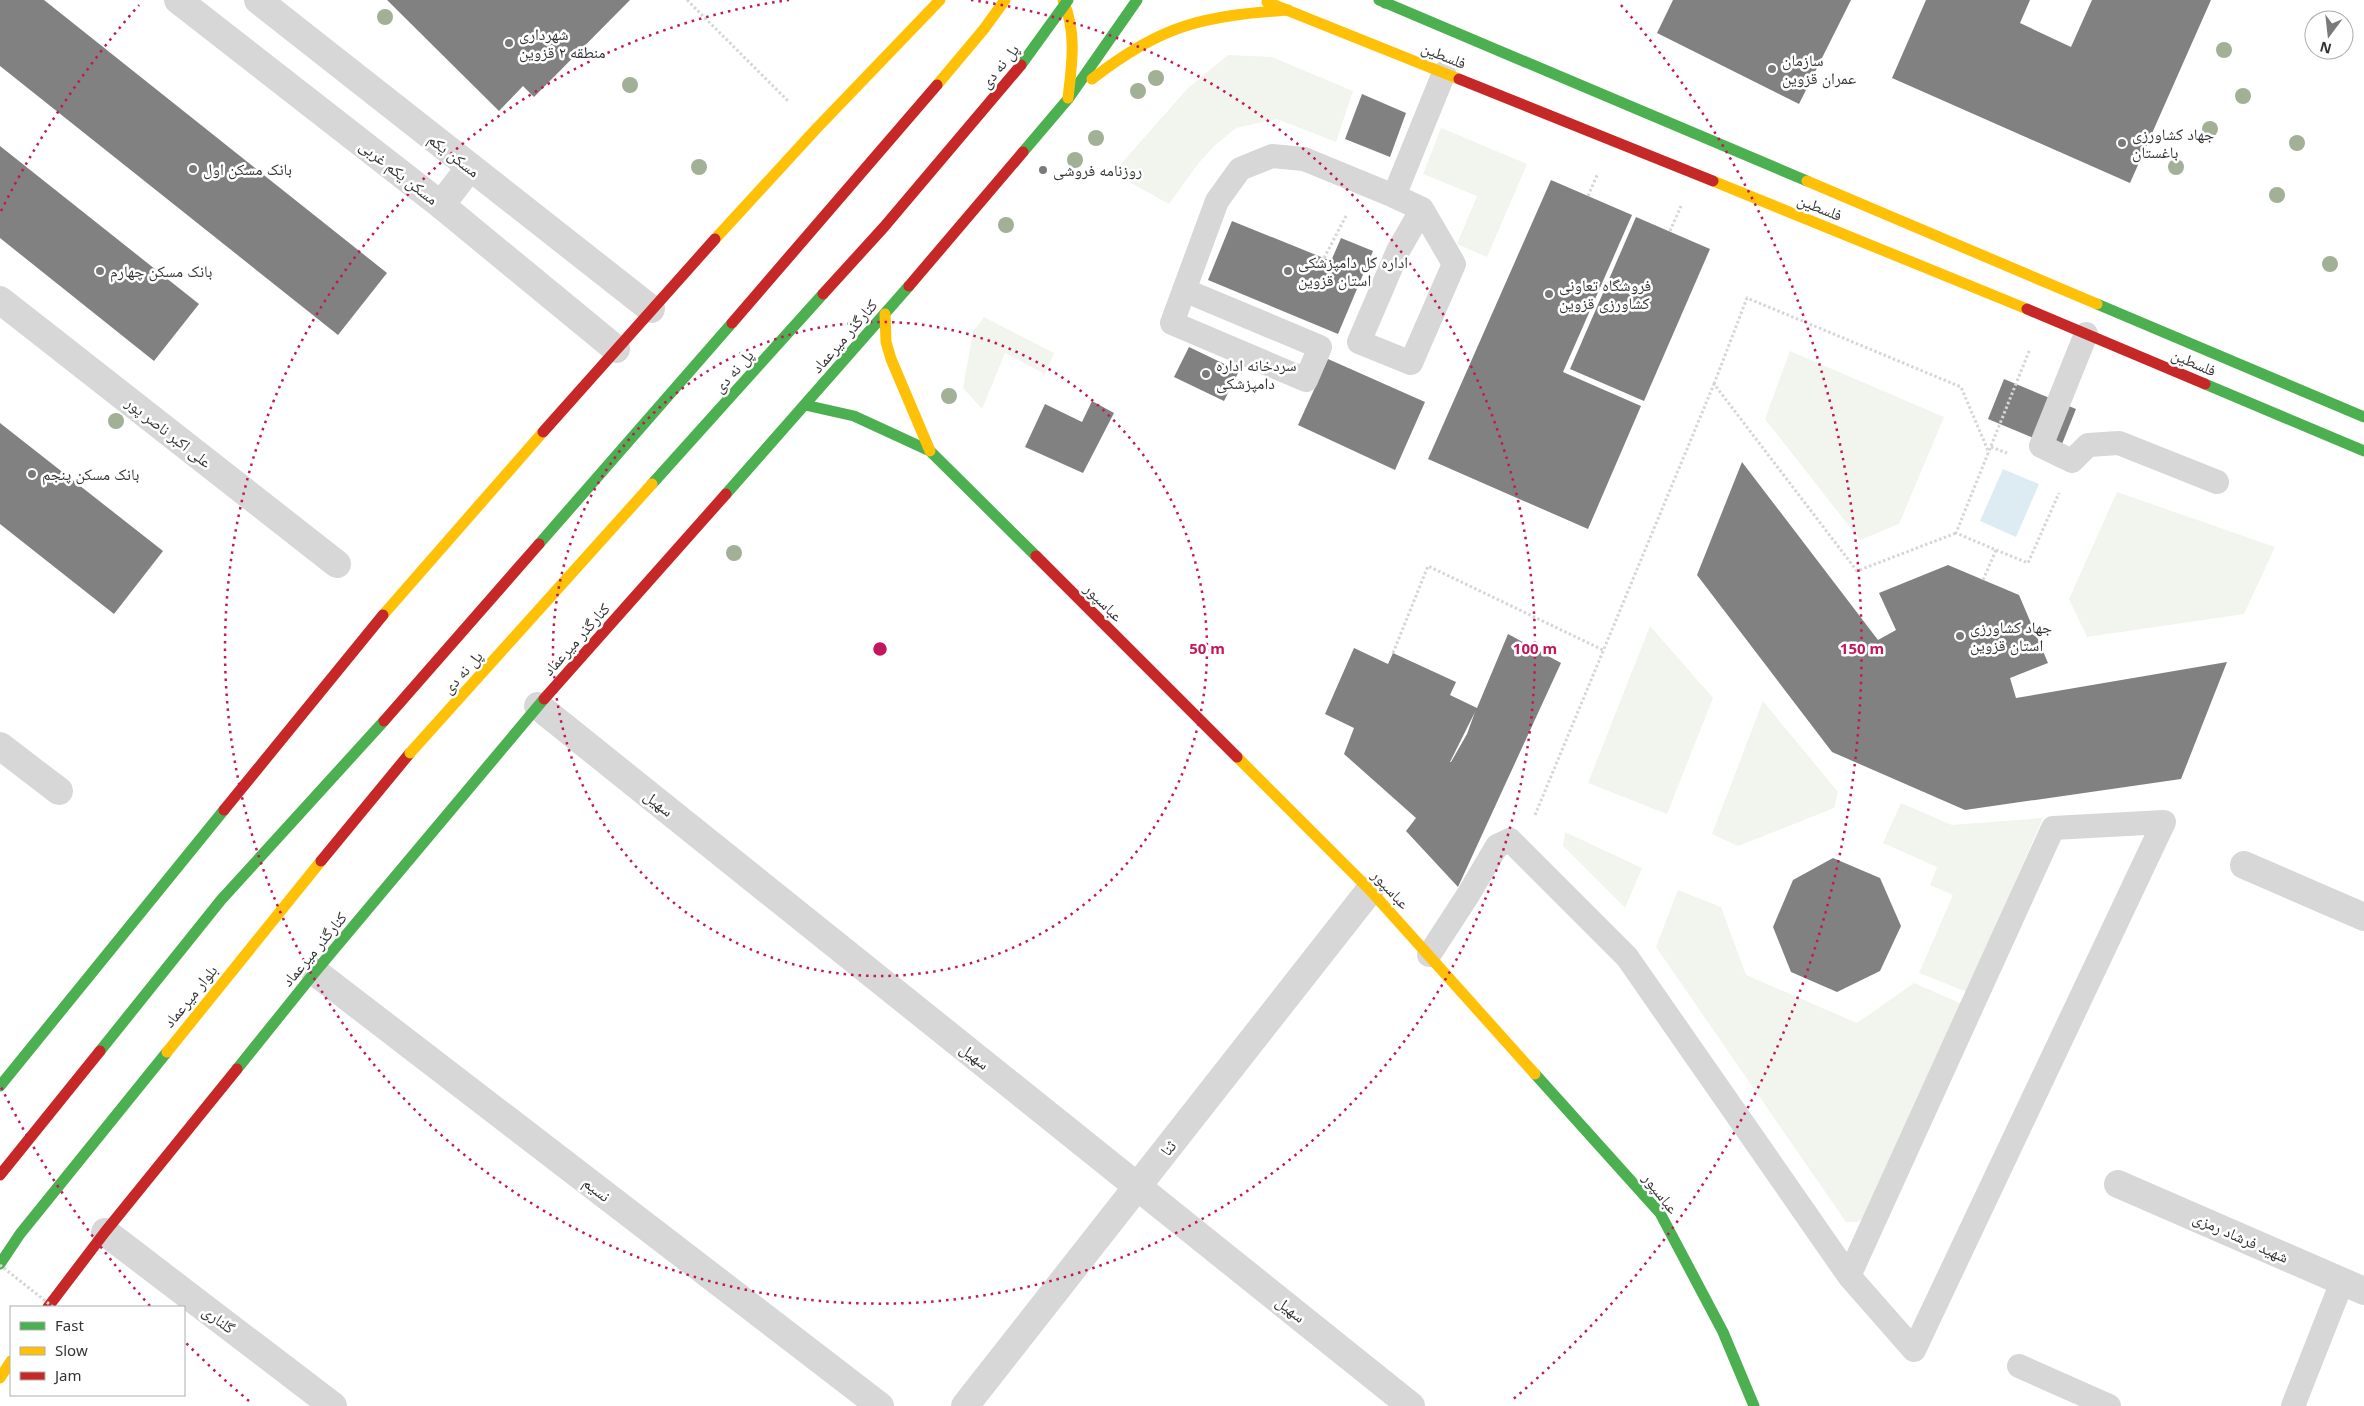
<svg xmlns="http://www.w3.org/2000/svg" width="2364" height="1406" viewBox="0 0 2364 1406" font-family="'Noto Sans','Noto Naskh Arabic',sans-serif">
<rect width="100%" height="100%" fill="#fff"/>
<g fill="#f1f5ed">
<path d="M 1228,55 L 1272,57 L 1353,91 L 1336,142 L 1277,119 L 1236,128 L 1214,146 L 1197,165 L 1169,204 L 1113,173 L 1187,89 Z"/>
<path d="M 1441,128 L 1527,164 L 1487,257 L 1457,244 L 1477,196 L 1423,174 Z"/>
<path d="M 984,317 L 1054,353 L 1045,374 L 1005,353 L 982,409 L 963,388 L 973,332 Z"/>
<path d="M 1790,351 L 1944,417 L 1899,524 L 1860,540 L 1765,419 Z"/>
<path d="M 2117,492 L 2275,547 L 2244,614 L 2087,637 L 2069,599 Z"/>
<path d="M 1650,626 L 1713,698 L 1667,814 L 1588,783 Z"/>
<path d="M 1763,701 L 1838,792 L 1834,808 L 1738,846 L 1712,834 Z"/>
<path d="M 1901,803 L 1952,825 L 2043,818 L 1967,992 L 1919,973 L 1953,895 L 1930,885 L 1937,867 L 1883,843 Z"/>
<path d="M 1565,832 L 1642,868 L 1625,908 L 1563,846 Z"/>
<path d="M 1678,890 L 1721,907 L 1746,975 L 1857,1023 L 1914,983 L 1962,1004 L 1866,1217 L 1857,1222 L 1846,1222 L 1656,947 Z"/>
</g>
<path fill="#ddebf3" d="M 2003,469 L 2039,484 L 2016,537 L 1980,521 Z"/>
<g fill="#818181" fill-rule="evenodd">
<path d="M 0,0 L 44,0 L 387,273 L 338,335 L 0,66 Z"/>
<path d="M 387,0 L 630,0 L 534,97 L 523,86 L 499,111 Z"/>
<path d="M 1673,0 L 1851,0 L 1799,104 L 1657,33 Z"/>
<path d="M 1926,0 L 2030,0 L 2020,23 L 2071,47 L 2092,0 L 2211,0 L 2130,183 L 1892,78 Z"/>
<path d="M 1362,94 L 1406,113 L 1390,157 L 1345,139 Z"/>
<path d="M 0,146 L 199,304 L 154,361 L 0,238 Z"/>
<path d="M 1551,180 L 1632,215 L 1563,372 L 1641,406 L 1588,529 L 1428,459 Z"/>
<path d="M 1636,217 L 1710,249 L 1644,401 L 1570,369 Z"/>
<path d="M 1232,221 L 1331,261 L 1341,238 L 1373,251 L 1338,334 L 1208,280 Z"/>
<path d="M 1189,347 L 1239,371 L 1224,401 L 1174,377 Z"/>
<path d="M 1328,359 L 1425,402 L 1395,470 L 1298,425 Z"/>
<path d="M 2004,379 L 2076,409 L 2060,449 L 1988,419 Z"/>
<path d="M 1092,401 L 1114,413 L 1083,473 L 1025,447 L 1045,404 L 1082,422 Z"/>
<path d="M 0,423 L 163,551 L 114,614 L 0,524 Z"/>
<path d="M 1742,462 L 1878,640 L 1896,630 L 1879,593 L 1948,565 L 2019,595 L 2048,663 L 2010,678 L 2016,698 L 2227,662 L 2181,779 L 1965,810 L 1832,752 L 1697,575 Z"/>
<path d="M 1508,634 L 1561,663 L 1458,887 L 1406,831 L 1416,818 L 1344,754 L 1354,728 L 1325,714 L 1354,648 L 1388,664 L 1393,653 L 1456,682 L 1450,695 L 1477,708 ZM 1475,712 L 1467,734 L 1451,762 L 1450,762 Z"/>
<path d="M 1833,858 L 1880,878 L 1901,926 L 1880,971 L 1837,992 L 1791,972 L 1773,927 L 1793,880 Z"/>
</g>
<g fill="none" stroke-linecap="round" stroke-linejoin="round">
<g stroke="#d6d6d6" stroke-width="3" stroke-dasharray="2.5 2.5" stroke-linecap="butt">
<path d="M 687,0 L 789,102"/>
<path d="M 1588,196 L 1598,173"/>
<path d="M 1670,231 L 1681,206"/>
<path d="M 1324,258 L 1347,214"/>
<path d="M 1714,384 L 1747,298 L 1961,387 L 1989,453"/>
<path d="M 1991,447 L 2007,453"/>
<path d="M 1996,550 L 2028,563 L 2059,493"/>
<path d="M 1983,580 L 1996,550 L 1956,533 L 2030,349"/>
<path d="M 1393,653 L 1428,566 L 1603,650"/>
<path d="M 1535,815 L 1714,384 L 1857,571 L 1956,533"/>
</g>
<g stroke="#d7d7d7" stroke-width="24">
<path d="M 1394,196 L 1422,209 L 1454,264 L 1411,363 L 1359,342 L 1398,251 L 1422,209"/>
<path d="M 1184,290 L 1320,347 L 1306,380 L 1172,323 L 1217,201 L 1240,169 L 1272,156 L 1304,159 L 1394,196 L 1444,73"/>
<path d="M 2086,334 L 2041,446 L 2072,461 L 2088,445 L 2119,443 L 2217,482"/>
<path d="M 1429,955 L 1468,895 L 1497,846 L 1510,840 L 1627,957 L 1849,1276 L 2053,828 L 2164,822 L 1914,1350 L 1849,1276"/>
<path d="M 2019,1366 L 2109,1406"/>
<path d="M 2293,1406 L 2342,1282"/>
</g>
<g stroke="#d7d7d7" stroke-width="28">
<path d="M 178,0 L 441,205 L 616,349"/>
<path d="M 258,0 L 651,309"/>
<path d="M 441,205 L 470,167"/>
<path d="M 0,300 L 337,564"/>
<path d="M 538,706 L 1411,1406"/>
<path d="M 0,746 L 59,791"/>
<path d="M 2244,865 L 2364,917"/>
<path d="M 315,972 L 880,1406"/>
<path d="M 2118,1184 L 2364,1291"/>
<path d="M 105,1232 L 333,1406"/>
<path d="M 965,1406 L 1370,890"/>
</g>
<g stroke="#4caf50" stroke-width="11">
<path d="M 1379,0 L 1807,181"/>
<path d="M 1383,0 L 1385,3"/>
<path d="M 1023,152 L 1068,99 L 1137,0"/>
<path d="M 2097,304 L 2364,417"/>
<path d="M 2205,384 L 2364,451"/>
<path d="M 805,405 L 854,416 L 930,451 L 1036,556"/>
<path d="M 726,494 L 909,286"/>
<path d="M 539,544 L 732,323"/>
<path d="M 100,1051 L 221,900 L 384,721"/>
<path d="M 237,1069 L 315,972 L 544,699"/>
<path d="M 1535,1074 L 1660,1213 L 1723,1332 L 1754,1406"/>
<path d="M 0,1086 L 224,810"/>
<path d="M 0,1264 L 20,1234 L 167,1052"/>
</g>
<g stroke="#ffc107" stroke-width="11">
<path d="M 1063,0 C 1077,32 1072,64 1068,98"/>
<path d="M 1267,2 L 1459,79"/>
<path d="M 1092,79 C 1161,25 1202,16 1288,10"/>
<path d="M 937,85 L 984,29 L 1005,0"/>
<path d="M 1713,181 L 2027,309"/>
<path d="M 1807,181 L 2097,304"/>
<path d="M 715,239 L 816,129 L 940,0"/>
<path d="M 885,314 L 886,342 L 891,359 L 930,451"/>
<path d="M 383,615 L 543,432"/>
<path d="M 1237,757 L 1370,890 L 1535,1074"/>
<path d="M 167,1052 L 321,861"/>
<path d="M 0,1378 L 11,1361"/>
</g>
<g stroke="#c62828" stroke-width="11">
<path d="M 1459,79 L 1713,181"/>
<path d="M 909,286 L 1023,152"/>
<path d="M 2027,309 L 2205,384"/>
<path d="M 732,323 L 937,85"/>
<path d="M 543,432 L 715,239"/>
<path d="M 1036,556 L 1237,757"/>
<path d="M 544,699 L 726,494"/>
<path d="M 384,721 L 539,544"/>
<path d="M 224,810 L 383,615"/>
<path d="M 321,861 L 410,753"/>
<path d="M 0,1175 L 100,1051"/>
<path d="M 48,1307 L 105,1232 L 237,1069"/>
</g>
<path stroke="#d6d6d6" stroke-width="3" stroke-dasharray="2.5 2.5" stroke-linecap="butt" d="M 0,1265 L 53,1307"/>
<g stroke="#4caf50" stroke-width="11">
<path d="M 1021,65 L 1068,0"/>
<path d="M 652,484 L 823,294"/>
</g>
<path stroke="#ffc107" stroke-width="11" d="M 410,753 L 652,484"/>
<path stroke="#c62828" stroke-width="11" d="M 823,294 L 884,227 L 1021,65"/>
</g>
<g fill="#a2b095">
<circle cx="385" cy="17" r="8"/>
<circle cx="2224" cy="50" r="8"/>
<circle cx="1156" cy="78" r="8"/>
<circle cx="630" cy="85" r="8"/>
<circle cx="1138" cy="91" r="8"/>
<circle cx="2243" cy="96" r="8"/>
<circle cx="2210" cy="129" r="8"/>
<circle cx="1096" cy="138" r="8"/>
<circle cx="2297" cy="143" r="8"/>
<circle cx="1075" cy="160" r="8"/>
<circle cx="699" cy="167" r="8"/>
<circle cx="2176" cy="167" r="8"/>
<circle cx="2277" cy="195" r="8"/>
<circle cx="1006" cy="225" r="8"/>
<circle cx="2330" cy="264" r="8"/>
<circle cx="949" cy="396" r="8"/>
<circle cx="116" cy="421" r="8"/>
<circle cx="734" cy="553" r="8"/>
</g>
<g fill="none" stroke="#c2185b" stroke-width="2.5" stroke-dasharray="2.5 5">
<circle cx="880" cy="649" r="327"/>
<path d="M971 0A655 655 0 1 1 789 0"/>
<path d="M249 1401A982 982 0 0 1 186 1343M150 1306A982 982 0 0 1 1 1087M1 211A982 982 0 0 1 139 5M1621 5A982 982 0 0 1 1511 1401"/>
</g>
<g fill="#7a7a7a" stroke="#fff" stroke-width="2">
<circle cx="509" cy="43" r="5"/>
<circle cx="1772" cy="69" r="5"/>
<circle cx="2122" cy="143" r="5"/>
<circle cx="193" cy="169" r="5"/>
<circle cx="1043" cy="170" r="5"/>
<circle cx="100" cy="271" r="5"/>
<circle cx="1288" cy="271" r="5"/>
<circle cx="1549" cy="294" r="5"/>
<circle cx="1206" cy="374" r="5"/>
<circle cx="32" cy="474" r="5"/>
<circle cx="1960" cy="636" r="5"/>
</g>
<g text-anchor="middle" dominant-baseline="central" stroke-width="5" stroke-linejoin="round" paint-order="stroke">
<g font-size="16" fill="#333" stroke="#fff" text-anchor="start">
<text x="519" y="34">شهرداری<tspan x="519" dy="18">منطقه ۲ قزوین</tspan></text>
<text x="1782" y="60">سازمان<tspan x="1782" dy="18">عمران قزوین</tspan></text>
<text x="2132" y="134">جهاد کشاورزی<tspan x="2132" dy="18">باغستان</tspan></text>
<text x="203" y="169">بانک مسکن اول</text>
<text x="1053" y="170">روزنامه فروشی</text>
<text x="1298" y="262">اداره کل دامپزشکی<tspan x="1298" dy="18">استان قزوین</tspan></text>
<text x="110" y="271">بانک مسکن چهارم</text>
<text x="1559" y="285">فروشگاه تعاونی<tspan x="1559" dy="18">کشاورزی قزوین</tspan></text>
<text x="1216" y="365">سردخانه اداره<tspan x="1216" dy="18">دامپزشکی</tspan></text>
<text x="42" y="474">بانک مسکن پنجم</text>
<text x="1970" y="627">جهاد کشاورزی<tspan x="1970" dy="18">استان قزوین</tspan></text>
</g>
<g font-size="16" fill="#333" stroke="#fff">
<text transform="translate(1444 55) rotate(22)">فلسطین</text>
<text transform="translate(999 66) rotate(-51)">پل نه دی</text>
<text transform="translate(454 155) rotate(38)">مسکن یکم</text>
<text transform="translate(399 172) rotate(38)">مسکن یکم غربی</text>
<text transform="translate(1820 207) rotate(22)">فلسطین</text>
<text transform="translate(844 336) rotate(-49)">کنارگذر میرعماد</text>
<text transform="translate(2194 362) rotate(23)">فلسطین</text>
<text transform="translate(733 371) rotate(-48)">پل نه دی</text>
<text transform="translate(169 432) rotate(38)">علی اکبر ناصر پور</text>
<text transform="translate(1104 602) rotate(45)">عباسپور</text>
<text transform="translate(576 639) rotate(-48)">کنارگذر میرعماد</text>
<text transform="translate(462 672) rotate(-48)">پل نه دی</text>
<text transform="translate(659 803) rotate(39)">سهیل</text>
<text transform="translate(1391 889) rotate(47)">عباسپور</text>
<text transform="translate(314 949) rotate(-50)">کنارگذر میرعماد</text>
<text transform="translate(190 996) rotate(-51)">بلوار میرعماد</text>
<text transform="translate(975 1056) rotate(39)">سهیل</text>
<text transform="translate(1168 1148) rotate(-52)">ثنا</text>
<text transform="translate(597 1189) rotate(38)">نسیم</text>
<text transform="translate(1661 1193) rotate(52)">عباسپور</text>
<text transform="translate(2241 1237) rotate(24)">شهید فرشاد رمزی</text>
<text transform="translate(1291 1309) rotate(39)">سهیل</text>
<text transform="translate(219 1319) rotate(37)">گلناری</text>
</g>
</g>
<circle cx="880" cy="649" r="8" fill="#c2185b" stroke="#fff" stroke-width="2.5"/>
<g font-size="15" text-anchor="middle" font-weight="bold" fill="#c2185b" stroke="#fff" stroke-width="5" stroke-linejoin="round" paint-order="stroke">
<text x="1207" y="654">50 m</text>
<text x="1535" y="654">100 m</text>
<text x="1862" y="654">150 m</text>
</g>
<rect x="10" y="1306" width="175" height="90" fill="#ffffff" stroke="#adadad"/>
<rect x="20" y="1322" width="25" height="8" fill="#4caf50" stroke="#adadad"/>
<text x="55" y="1331" font-size="15" fill="#333333">Fast</text>
<rect x="20" y="1347" width="25" height="8" fill="#ffc107" stroke="#adadad"/>
<text x="55" y="1356" font-size="15" fill="#333333">Slow</text>
<rect x="20" y="1372" width="25" height="8" fill="#c62828" stroke="#adadad"/>
<text x="55" y="1381" font-size="15" fill="#333333">Jam</text>
<g transform="translate(2329 35) rotate(195)"><circle r="24" fill="#ffffff" stroke="#adadad"/>
<path d="M0-4L9 19L0 12L-9 19Z" fill="#7a7a7a"/>
<text y="-8" font-size="14" font-weight="bold" text-anchor="middle" fill="#333333">N</text>
</g>
</svg>
